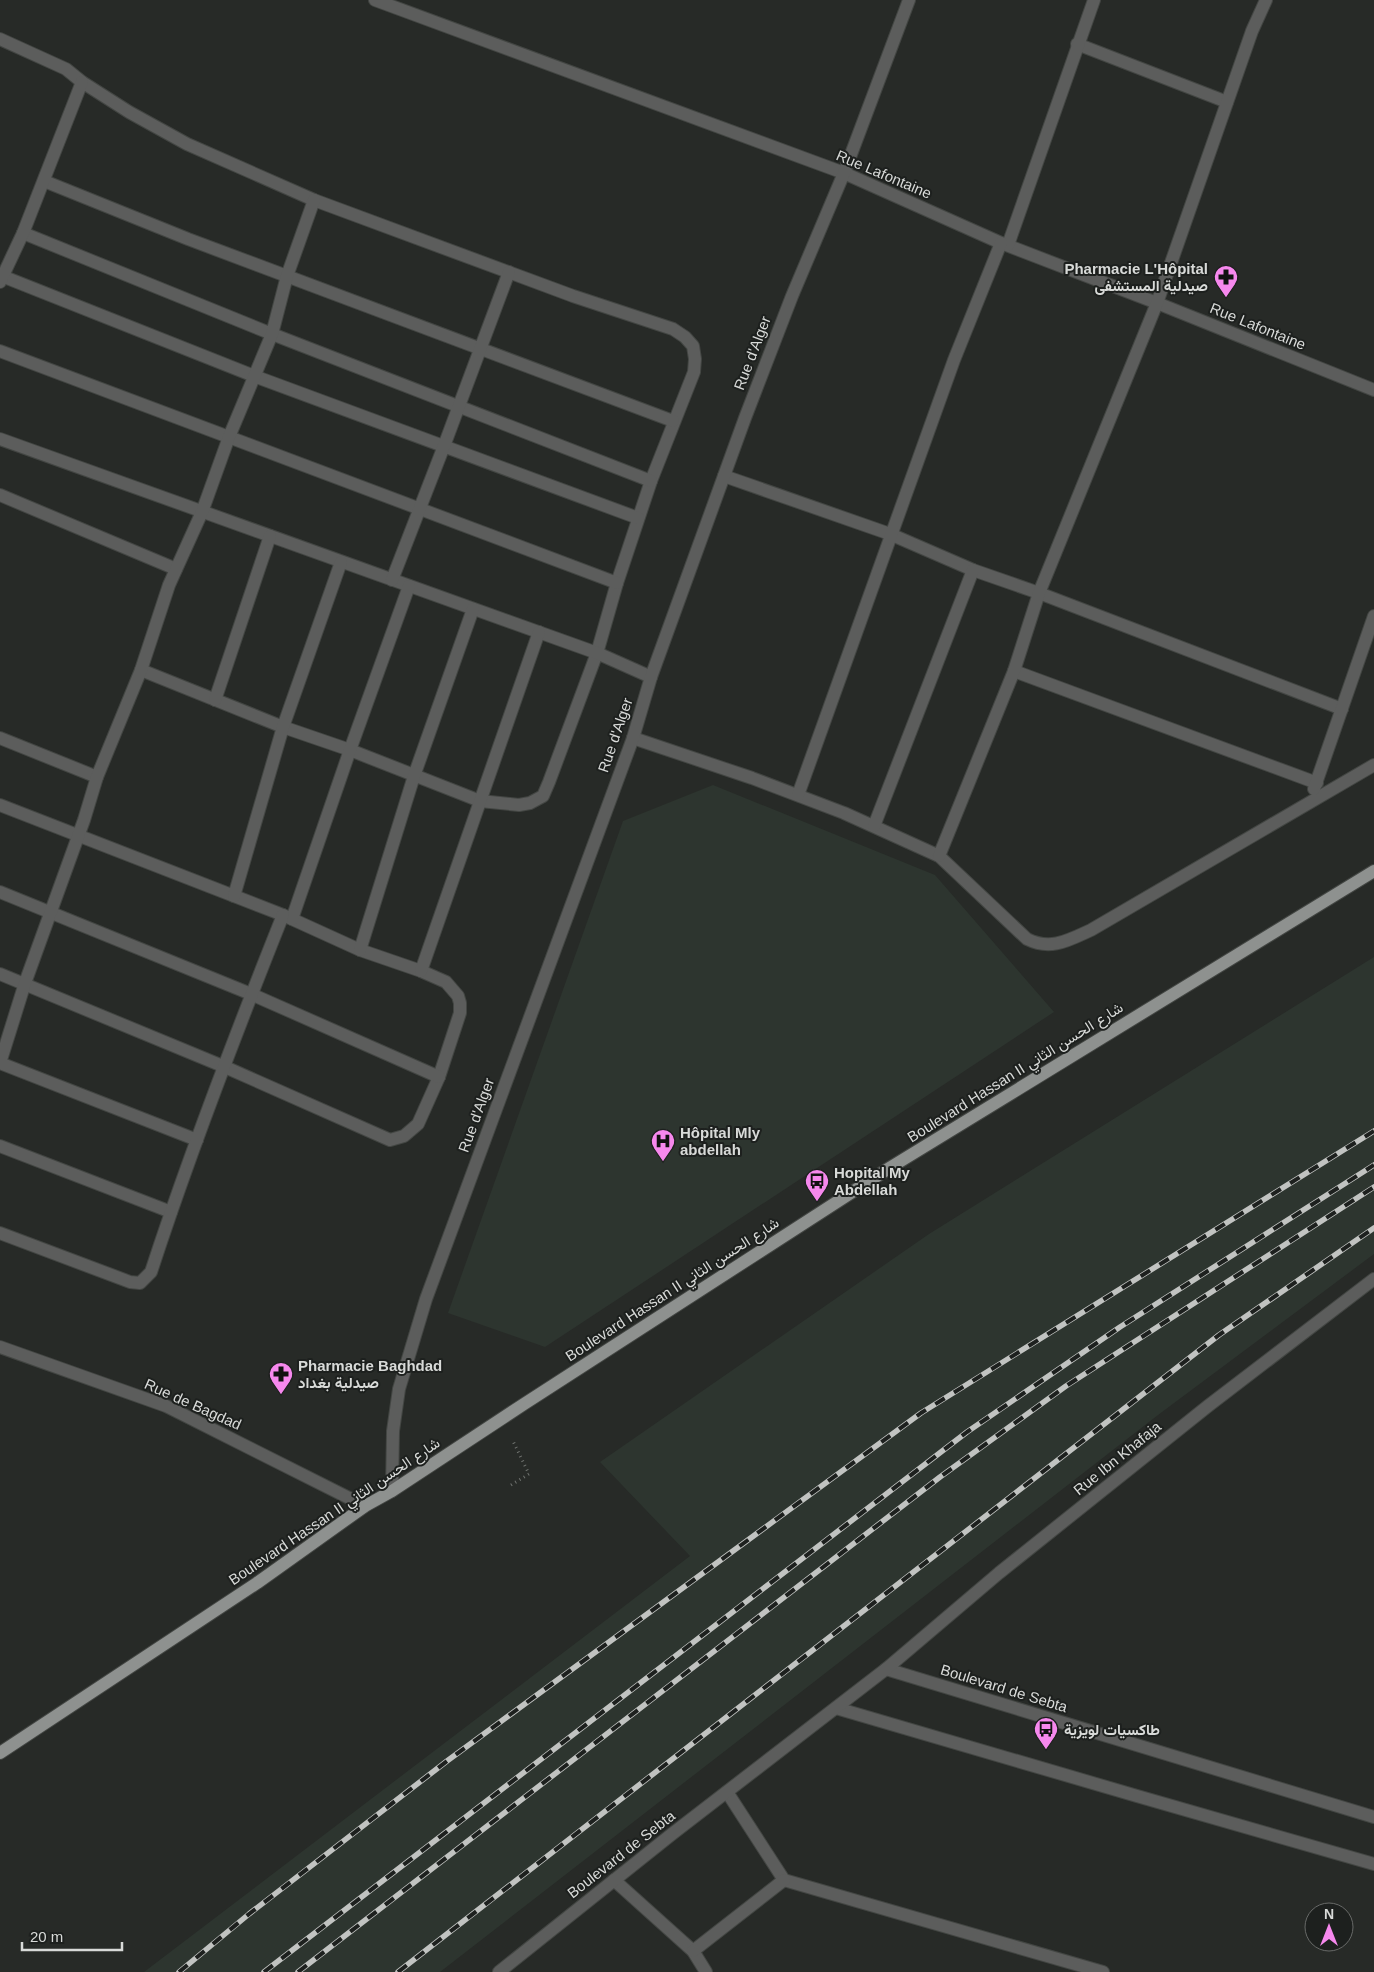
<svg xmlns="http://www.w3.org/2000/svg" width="1374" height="1972" viewBox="0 0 1374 1972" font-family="Arial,Vazirmatn,sans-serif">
<rect width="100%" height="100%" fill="#272a27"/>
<g fill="#2d352f">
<path d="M 713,785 L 935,875 L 1054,1012 L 545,1347 L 448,1313 L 623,821 Z"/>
<path d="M 1374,957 L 1374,1254 L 1158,1415 L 440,1972 L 144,1972 L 690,1556 L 600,1462 L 929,1234 Z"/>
</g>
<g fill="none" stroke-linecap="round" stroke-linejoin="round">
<g stroke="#434643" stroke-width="14">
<g id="minor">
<path d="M 375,0 L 844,173 L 1001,243 L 1157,303 L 1374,390"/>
<path d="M 0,39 L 66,69 L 82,82 L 129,112 L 187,144 L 314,200 L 573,296 L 673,329 L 685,337 L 693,346 L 695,359 L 694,372 L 651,481 L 617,583 L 597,653 L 549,782 L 543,796 L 530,803 L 519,805 L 480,801 L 350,750 L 283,727 L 141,670"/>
<path d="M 1077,44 L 1227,102"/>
<path d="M 44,181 L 188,239 L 673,421"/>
<path d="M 23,233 L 272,334 L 651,481"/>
<path d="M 1008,245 L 1094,0"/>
<path d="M 2,276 L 254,376 L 638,518"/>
<path d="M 0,282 L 23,233 L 82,82"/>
<path d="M 0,351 L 617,583"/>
<path d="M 0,439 L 597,653 L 651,677"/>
<path d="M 724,476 L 890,534 L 973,570 L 1039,593 L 1342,709"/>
<path d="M 0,495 L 176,569"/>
<path d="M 392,580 L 444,446 L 509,272"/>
<path d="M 1014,671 L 1317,783"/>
<path d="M 215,700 L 270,536"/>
<path d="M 0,738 L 97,777"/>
<path d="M 633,738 L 752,778 L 844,813 L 939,856 L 1027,939 C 1051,951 1069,940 1091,930 L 1374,765"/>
<path d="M 1314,789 L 1374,616"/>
<path d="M 798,795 L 954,360 L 1001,243"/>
<path d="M 0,805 L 283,915 L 360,950 L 421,971 L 446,982 L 458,996 L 460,1003 L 460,1013 L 439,1077 L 418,1124 L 404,1136 L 390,1140 L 225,1067 L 0,974"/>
<path d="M 874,826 L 973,570"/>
<path d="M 939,856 L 1014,671 L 1039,593 L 1157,303 L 1252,31 L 1266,0"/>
<path d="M 0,892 L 251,994 L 439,1077"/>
<path d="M 234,896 L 283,727 L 341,562"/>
<path d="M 292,919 L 350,750 L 409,586"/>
<path d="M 360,950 L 414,776 L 473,609"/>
<path d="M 421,971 L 539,632"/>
<path d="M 197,1140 L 0,1063 L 25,983 L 84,820 L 97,777 L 141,670 L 169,585 L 202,512 L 229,437 L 272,334 L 287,276 L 314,200"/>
<path d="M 0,1146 L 171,1212"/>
<path d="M 0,1233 L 130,1282 L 140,1283 L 151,1272 C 190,1152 236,1033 283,915"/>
<path d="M 0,1347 L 166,1406 L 365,1506"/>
<path d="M 392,1491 L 393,1431 L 399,1389 L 426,1299 L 633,738 L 651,677 L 745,418 L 792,296 L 844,173 L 909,0"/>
<path d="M 886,1669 L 1374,1817"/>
<path d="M 836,1708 L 1137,1796 L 1374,1864"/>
<path d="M 727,1792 L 784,1880 L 1103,1972"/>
<path d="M 614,1880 L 693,1951 L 706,1972"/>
<path d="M 693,1951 L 784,1880"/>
<path d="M 499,1972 L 672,1834 L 886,1669 L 999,1573 L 1208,1406 L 1374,1279"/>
</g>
</g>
<g stroke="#434643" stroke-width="14">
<path id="major" d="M 0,1753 L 257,1583 L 365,1506 L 392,1491 L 524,1404 L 891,1167 L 1374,871"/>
</g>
<path stroke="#717471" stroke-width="3" stroke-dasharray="1 4" stroke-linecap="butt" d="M 511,1485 L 529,1474 L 512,1439"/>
<use href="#minor" stroke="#5c5d5c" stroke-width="12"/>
<use href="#major" stroke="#8e918f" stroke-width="12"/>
<g stroke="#c1c3c1" stroke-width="5.5">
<g id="rail">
<path d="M 179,1972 L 249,1914 L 447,1761 L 921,1413 L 1374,1131"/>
<path d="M 264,1972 L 967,1432 L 1120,1327 L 1374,1165"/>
<path d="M 298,1972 L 940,1477 L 1066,1386 L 1374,1187"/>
<path d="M 398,1972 L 1219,1335 L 1374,1228"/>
</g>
</g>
<use href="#rail" stroke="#1d201e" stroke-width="4" stroke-dasharray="11" stroke-linecap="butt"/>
</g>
<defs>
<g id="pharmacy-pin" transform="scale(1.25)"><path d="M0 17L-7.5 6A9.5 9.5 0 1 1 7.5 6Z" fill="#f688ed" stroke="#1d201e"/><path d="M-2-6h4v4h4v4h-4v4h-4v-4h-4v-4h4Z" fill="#111"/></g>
<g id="hospital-pin" transform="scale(1.25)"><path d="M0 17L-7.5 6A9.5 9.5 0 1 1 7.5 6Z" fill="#f688ed" stroke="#1d201e"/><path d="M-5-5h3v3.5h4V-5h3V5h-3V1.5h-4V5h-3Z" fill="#111"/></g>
<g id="bus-pin" transform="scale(1.25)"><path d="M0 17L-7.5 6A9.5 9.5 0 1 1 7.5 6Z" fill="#f688ed" stroke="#1d201e"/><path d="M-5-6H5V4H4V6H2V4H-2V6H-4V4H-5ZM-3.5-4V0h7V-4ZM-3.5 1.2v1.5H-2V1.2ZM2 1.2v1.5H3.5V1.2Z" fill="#111"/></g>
</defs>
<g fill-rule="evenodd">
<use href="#pharmacy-pin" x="1226" y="277"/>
<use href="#hospital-pin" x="663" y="1141"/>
<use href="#bus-pin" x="817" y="1181"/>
<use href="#pharmacy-pin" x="281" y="1374"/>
<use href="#bus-pin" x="1046" y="1729"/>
</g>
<g text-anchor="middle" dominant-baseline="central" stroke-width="4" stroke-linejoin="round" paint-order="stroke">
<g font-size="15" fill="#d8dad8" stroke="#1d201e">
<text transform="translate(884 174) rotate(23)">Rue Lafontaine</text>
<text transform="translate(1258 326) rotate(22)">Rue Lafontaine</text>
<text transform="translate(752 353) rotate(-69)">Rue d'Alger</text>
<text transform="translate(615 735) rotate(-71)">Rue d'Alger</text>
<text transform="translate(1015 1072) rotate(-32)">Boulevard Hassan II شارع الحسن الثاني</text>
<text transform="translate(476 1115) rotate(-70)">Rue d'Alger</text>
<text transform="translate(672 1289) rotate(-33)">Boulevard Hassan II شارع الحسن الثاني</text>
<text transform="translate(193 1404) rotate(24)">Rue de Bagdad</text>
<text transform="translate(1117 1458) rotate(-39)">Rue Ibn Khafaja</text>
<text transform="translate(334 1511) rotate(-34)">Boulevard Hassan II شارع الحسن الثاني</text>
<text transform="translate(1004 1688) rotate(17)">Boulevard de Sebta</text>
<text transform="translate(621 1854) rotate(-38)">Boulevard de Sebta</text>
</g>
<g font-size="15" font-weight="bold" fill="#d8dad8" stroke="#1d201e" text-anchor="start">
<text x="1208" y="268" text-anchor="end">Pharmacie L'Hôpital<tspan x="1208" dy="17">صيدلية المستشفى</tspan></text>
<text x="680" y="1132">Hôpital Mly<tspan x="680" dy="17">abdellah</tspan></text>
<text x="834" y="1172">Hopital My<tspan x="834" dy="17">Abdellah</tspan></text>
<text x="298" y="1365">Pharmacie Baghdad<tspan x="298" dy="17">صيدلية بغداد</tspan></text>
<text x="1064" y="1729">طاكسيات لويزية</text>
</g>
</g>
<g transform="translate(1329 1927)"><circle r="24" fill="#1d201e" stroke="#686a68"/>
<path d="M0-4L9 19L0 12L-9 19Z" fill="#f688ed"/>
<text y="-8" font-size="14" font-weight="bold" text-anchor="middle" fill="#d8dad8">N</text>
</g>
<path d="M22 1942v8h100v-8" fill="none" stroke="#d8dad8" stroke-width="2.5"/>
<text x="30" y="1942" font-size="15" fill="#d8dad8" stroke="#1d201e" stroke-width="4" paint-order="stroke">20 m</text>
</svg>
